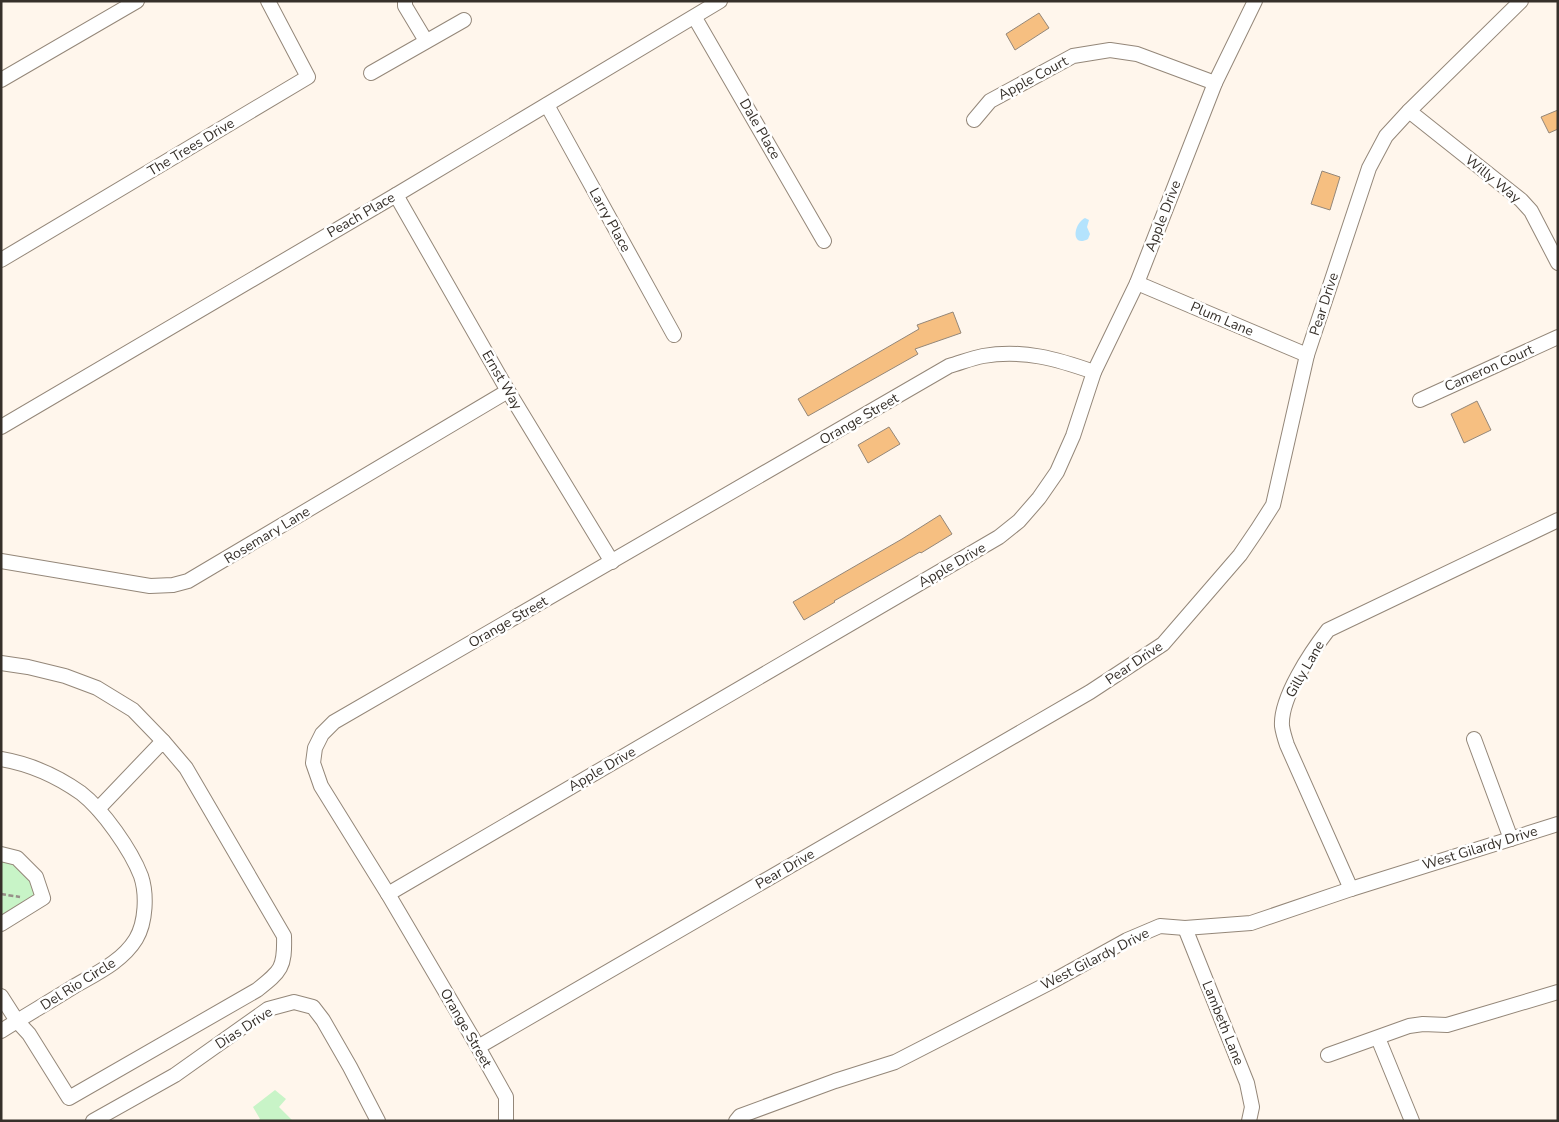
<svg xmlns="http://www.w3.org/2000/svg" width="1559" height="1122" viewBox="0 0 1559 1122" font-family="'Nunito Sans',sans-serif">
<rect width="100%" height="100%" fill="#fff6ec"/>
<g fill="#c8f4c7">
<path d="M 1,854 L 17,858 L 43,898 L 1,924 Z"/>
<path d="M 275,1090 L 286,1099 L 279,1107 L 293,1121 L 257,1121 L 260,1119 L 253,1107 Z"/>
</g>
<path fill="#b4e3fd" d="M 1085,218 L 1089,220 L 1087,227 L 1090,234 L 1088,239 C 1071,248 1073,224 1085,218 Z"/>
<g fill="#f6bf81" stroke="#948779">
<path d="M 1039,13 L 1049,28 L 1015,50 L 1006,34 Z"/>
<path d="M 1558,110 L 1558,129 L 1549,133 L 1541,117 Z"/>
<path d="M 1322,171 L 1340,177 L 1330,210 L 1311,204 Z"/>
<path d="M 953,312 L 961,333 L 915,349 L 918,354 L 808,416 L 798,399 L 919,329 L 917,325 Z"/>
<path d="M 1477,401 L 1491,430 L 1464,443 L 1451,414 Z"/>
<path d="M 889,427 L 900,444 L 868,463 L 858,445 Z"/>
<path d="M 940,515 L 952,534 L 921,553 L 920,552 L 834,601 L 835,602 L 804,620 L 793,602 L 902,539 Z"/>
</g>
<g fill="none" stroke-linecap="round" stroke-linejoin="round">
<g stroke="#948779" stroke-width="16">
<g id="minor">
<path d="M 405,1 L 405,6 L 426,41"/>
<path d="M 695,18 L 824,241"/>
<path d="M 371,73 L 464,20"/>
<path d="M 1,80 L 137,1"/>
<path d="M 547,105 L 674,335"/>
<path d="M 1409,111 L 1521,200 L 1531,211 L 1558,263"/>
<path d="M 974,120 L 990,101 L 1073,56 L 1110,50 L 1137,54 L 1215,83"/>
<path d="M 396,195 L 508,391 L 612,562"/>
<path d="M 1,260 L 308,77 L 268,1"/>
<path d="M 1137,283 L 1307,355"/>
<path d="M 1420,400 L 1558,337"/>
<path d="M 1,427 L 396,195 L 720,1"/>
<path d="M 1,561 L 150,586 L 173,585 L 188,581 L 508,391"/>
<path d="M 1,663 L 28,667 L 65,676 L 97,688 L 133,710 L 163,741"/>
<path d="M 1474,739 L 1511,839"/>
<path d="M 1,759 C 30,764 57,776 81,793 C 103,810 131,850 141,876 C 147,894 146,922 136,939 C 122,962 95,974 73,987 C 49,1002 25,1016 1,1031"/>
<path d="M 1,854 L 17,858 L 36,877 L 43,898 L 1,924"/>
<path d="M 1351,889 L 1287,745 C 1285,739 1283,733 1282,726 C 1280,698 1311,652 1328,630 L 1558,520"/>
<path d="M 388,894 L 999,537 L 1019,521 L 1039,498 L 1057,472 L 1073,436 L 1094,372 L 1137,283 L 1215,83 L 1255,1"/>
<path d="M 1185,928 L 1247,1083 L 1252,1107 L 1249,1121"/>
<path d="M 1,996 L 17,1021 L 29,1034 L 69,1098 L 257,990 C 281,971 285,968 284,936 L 186,768 L 163,741 L 98,809"/>
<path d="M 1378,1038 L 1412,1121"/>
<path d="M 478,1047 L 1090,692 L 1163,644 L 1240,555 L 1257,530 L 1273,505 L 1307,355 L 1369,168 L 1386,136 L 1409,111 L 1521,1"/>
<path d="M 1328,1055 L 1409,1026 L 1423,1024 L 1447,1025 L 1558,992"/>
<path d="M 93,1121 L 175,1075 L 268,1009 L 294,1002 L 313,1007 L 323,1020 L 350,1067 L 378,1121"/>
<path d="M 506,1121 L 506,1097 L 478,1047 L 388,894 L 321,786 L 313,763 L 315,748 L 322,734 L 334,722 L 949,366 C 960,363 972,358 983,356 C 1023,349 1057,359 1094,372"/>
<path d="M 736,1121 L 740,1116 L 835,1081 L 895,1062 L 1053,981 L 1127,940 L 1160,926 L 1185,928 L 1251,923 L 1351,889 L 1558,824"/>
</g>
</g>
<path stroke="#979088" stroke-width="2.5" stroke-dasharray="5 2.5" stroke-linecap="butt" d="M 1,894 L 20,897"/>
<use href="#minor" stroke="#fff" stroke-width="14"/>
</g>
<g text-anchor="middle" dominant-baseline="central" stroke-width="5" stroke-linejoin="round" paint-order="stroke">
<g font-size="14" fill="#36302a" stroke="#fff">
<text transform="translate(1033 78) rotate(-28)">Apple Court</text>
<text transform="translate(760 129) rotate(60)">Dale Place</text>
<text transform="translate(191 147) rotate(-31)">The Trees Drive</text>
<text transform="translate(1493 179) rotate(39)">Willy Way</text>
<text transform="translate(361 215) rotate(-30)">Peach Place</text>
<text transform="translate(1163 216) rotate(-69)">Apple Drive</text>
<text transform="translate(610 220) rotate(61)">Larry Place</text>
<text transform="translate(1324 304) rotate(-72)">Pear Drive</text>
<text transform="translate(1222 319) rotate(23)">Plum Lane</text>
<text transform="translate(1489 368) rotate(-24)">Cameron Court</text>
<text transform="translate(502 380) rotate(60)">Ernst Way</text>
<text transform="translate(859 419) rotate(-30)">Orange Street</text>
<text transform="translate(267 535) rotate(-31)">Rosemary Lane</text>
<text transform="translate(952 565) rotate(-30)">Apple Drive</text>
<text transform="translate(508 622) rotate(-30)">Orange Street</text>
<text transform="translate(1134 663) rotate(-34)">Pear Drive</text>
<text transform="translate(1305 669) rotate(-60)">Gilly Lane</text>
<text transform="translate(602 769) rotate(-30)">Apple Drive</text>
<text transform="translate(1480 848) rotate(-17)">West Gilardy Drive</text>
<text transform="translate(785 869) rotate(-30)">Pear Drive</text>
<text transform="translate(1095 959) rotate(-27)">West Gilardy Drive</text>
<text transform="translate(78 984) rotate(-32)">Del Rio Circle</text>
<text transform="translate(1223 1023) rotate(68)">Lambeth Lane</text>
<text transform="translate(244 1028) rotate(-33)">Dias Drive</text>
<text transform="translate(466 1028) rotate(60)">Orange Street</text>
</g>
</g>
<rect width="1559" height="1122" fill="none" stroke="#36302a" stroke-width="5"/>
</svg>
